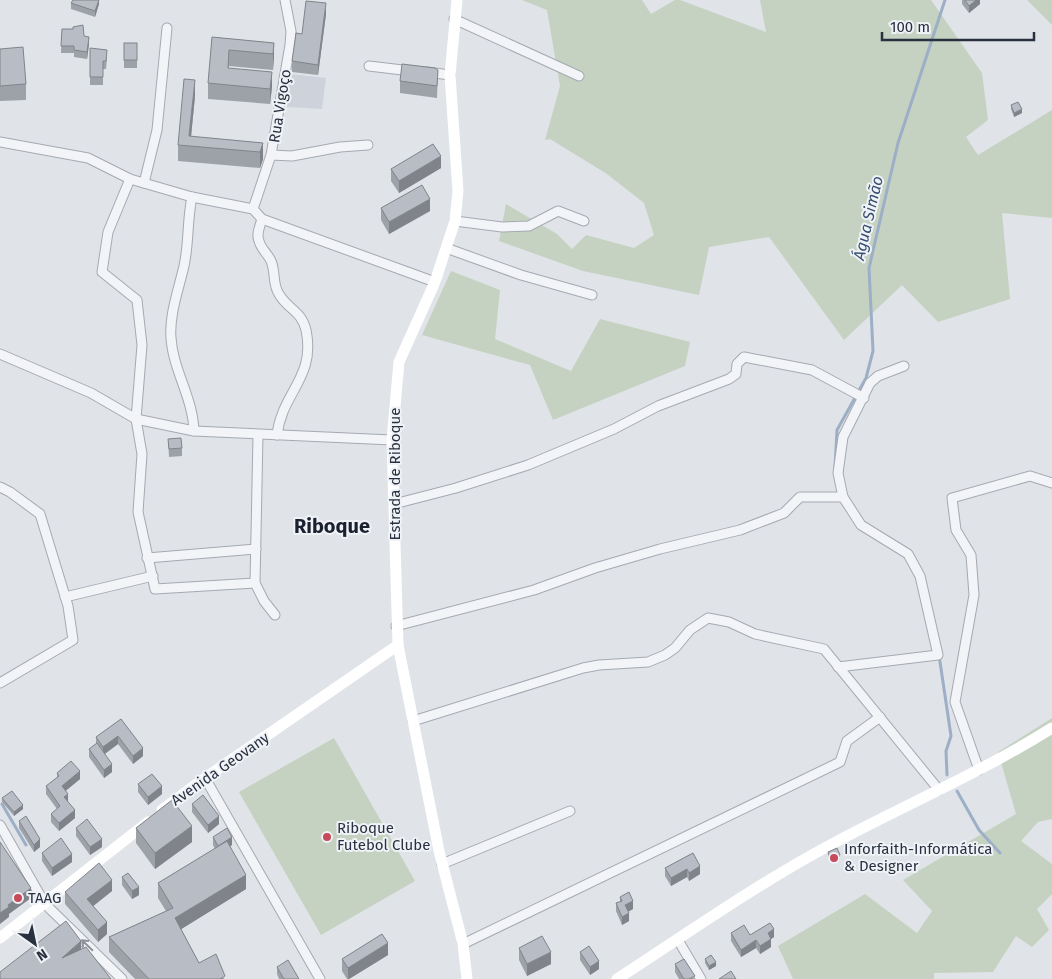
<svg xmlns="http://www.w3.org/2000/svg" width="1052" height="979" viewBox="0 0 1052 979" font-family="'Fira Sans',sans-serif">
<rect width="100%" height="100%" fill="#e0e3e8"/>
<path fill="#ced2da" d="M 290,74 L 326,78 L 322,109 L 287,107 Z"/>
<g fill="#c5d2c1">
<path d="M 522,0 L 642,0 L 651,14 L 675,0 L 680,0 L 766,32 L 760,0 L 931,0 L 982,73 L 988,120 L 966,137 L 978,155 L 1052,110 L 1052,218 L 1002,213 L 1010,299 L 938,322 L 902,285 L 844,340 L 769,237 L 709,247 L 699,295 L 583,271 L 499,241 L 506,204 L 557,234 L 572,249 L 586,235 L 634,248 L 654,235 L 644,203 L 607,174 L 550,139 L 545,140 L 560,86 L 547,10 Z"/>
<path d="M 1027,0 L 1052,0 L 1052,25 Z"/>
<path d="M 451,271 L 500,290 L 495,339 L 571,371 L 600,319 L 690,342 L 685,366 L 553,420 L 530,365 L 422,335 Z"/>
<path d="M 1052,718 L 1052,819 L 1038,822 L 1021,841 L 1052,864 L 1052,894 L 1037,909 L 1049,930 L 1032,947 L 1016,936 L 993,972 L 934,973 L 934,979 L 793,979 L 778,946 L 865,894 L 917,933 L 932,911 L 903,880 L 1016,814 L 998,752 Z"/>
<path d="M 334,738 L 415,881 L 321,935 L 239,792 Z"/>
</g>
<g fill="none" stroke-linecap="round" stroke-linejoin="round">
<g stroke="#9cafc6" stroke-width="3">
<path d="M 835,467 L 837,430 L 866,378 L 873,351 L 869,268 L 898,143 L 945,0"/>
<path d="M 939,655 L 951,736 L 946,751 L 947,775"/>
<path d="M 957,791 L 979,830 L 1000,853"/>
<path d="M 2,804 L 26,845"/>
</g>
<g stroke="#a5aab2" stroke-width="11">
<g id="street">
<path d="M 454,19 L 579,76"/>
<path d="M 369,66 L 411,71"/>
<path d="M 427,72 L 450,75"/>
<path d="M 0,142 L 88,158 L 130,179 L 192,197 L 253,209 L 262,219 L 435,282"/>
<path d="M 271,155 L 292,156 L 340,147 L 368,145"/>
<path d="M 130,179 L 108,232 L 102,272 L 137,300 L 142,345 L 136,419 L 142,454 L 138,512 L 155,589 L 255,583"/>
<path d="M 144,183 L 157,130 L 167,28"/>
<path d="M 192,197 C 187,220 189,244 184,266 C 179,288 169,315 171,338 C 173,370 193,398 194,431"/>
<path d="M 253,209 L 271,155 L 290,45 L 291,31 L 285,0"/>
<path d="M 262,219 C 260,226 256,234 259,241 C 261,249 268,254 271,261 C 276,272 272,284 279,294 C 288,310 301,310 306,330 C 316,378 282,392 277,435"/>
<path d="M 455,221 L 502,227 L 529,226 L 558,211 L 584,221"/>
<path d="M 446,248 L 521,275 L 592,295"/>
<path d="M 0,354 L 91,393 L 136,419 L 194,431 L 392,440"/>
<path d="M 258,435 L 255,583 L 264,601 L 275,615"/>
<path d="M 0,487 L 10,492 L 40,514 L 68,606 L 73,640 L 0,683"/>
<path d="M 394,504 L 456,488 L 528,465 L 614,429 L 658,406 L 729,379 L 736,374 L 737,364 L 744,357 L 812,370 L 864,398"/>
<path d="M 147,558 L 256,549"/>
<path d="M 65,597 L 153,576"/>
<path d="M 396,626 L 534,590 L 595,568 L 660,549 L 740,530 L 784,513 L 800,497 L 843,497"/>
<path d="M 838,667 L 938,655 L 920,576 L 908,554 L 861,525 L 843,497 L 838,473 L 843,437 L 870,383 L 878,376 L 904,366"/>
<path d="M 413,721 L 583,668 L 599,665 L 648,662 L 665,655 L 675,648 L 690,630 L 708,618 L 729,622 L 755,634 L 824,649 L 939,790"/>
<path d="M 979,770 L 955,702 L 974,595 L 971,555 L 956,530 L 952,498 L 1030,476 L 1052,483"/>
<path d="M 205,778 L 320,979"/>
<path d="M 0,825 L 45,904 L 122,979"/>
<path d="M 442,864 L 570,811"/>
<path d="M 678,940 L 701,979"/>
<path d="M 463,944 L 840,762 L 847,741 L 880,717"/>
</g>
</g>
<use href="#street" stroke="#f2f4f7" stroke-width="9"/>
<g stroke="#fff" stroke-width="11">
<path d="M 457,0 L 450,75 L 458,191 L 455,221 L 446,248 L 435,282 L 399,362 L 392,440 L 398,645 L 439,851 L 463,944 L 467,979"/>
<path d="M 162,810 L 205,778 L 398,645"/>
<path d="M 0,938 L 148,822"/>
<path d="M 617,979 C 688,933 757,884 832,844 C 905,805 982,772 1052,728"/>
</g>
</g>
<g fill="#9da2a9">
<path d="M 99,0 L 99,4 L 95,17 L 71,9 L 71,3 Z"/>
<path d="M 962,0 L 980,0 L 980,4 L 969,13 L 962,4 Z"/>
<path d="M 326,14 L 318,75 L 292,72 L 292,61 L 302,34 Z"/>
<path d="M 62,29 L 84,36 L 89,44 L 87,59 L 74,57 L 74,53 L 61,53 Z"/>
<path d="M 212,37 L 274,43 L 273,70 L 229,66 L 229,68 L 272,87 L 270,104 L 208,99 L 208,83 Z"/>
<rect x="124" y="43" width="13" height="25"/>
<path d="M 90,48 L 107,58 L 106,69 L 103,69 L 103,85 L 90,85 Z"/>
<path d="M 0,49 L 26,84 L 26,100 L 0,101 Z"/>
<path d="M 438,70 L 437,98 L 400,93 L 400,81 Z"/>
<path d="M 195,96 L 191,137 L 263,143 L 263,159 L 260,168 L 178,161 L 178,145 Z"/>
<path d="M 1011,105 L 1022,113 L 1014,117 L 1011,109 Z"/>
<path d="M 441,168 L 399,193 L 391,181 L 391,169 Z"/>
<path d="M 381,208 L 430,211 L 389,234 L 381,220 Z"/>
<path d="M 168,439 L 182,448 L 182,456 L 169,457 Z"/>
<path d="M 121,719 L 143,756 L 133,764 L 118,744 L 105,754 L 112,772 L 104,778 L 89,757 L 89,749 L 96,744 L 96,737 Z"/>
<path d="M 57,773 L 80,779 L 65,791 L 68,802 L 75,818 L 59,831 L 51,822 L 51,814 L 57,809 L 46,794 L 46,786 L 57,778 Z"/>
<path d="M 138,784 L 162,794 L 148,805 L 138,792 Z"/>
<path d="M 2,798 L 23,809 L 14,816 L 2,802 Z"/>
<path d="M 192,804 L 219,824 L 208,833 L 192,812 Z"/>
<path d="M 19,821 L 40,847 L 34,852 L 19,828 Z"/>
<path d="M 76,828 L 102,847 L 90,855 L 76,836 Z"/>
<path d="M 136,828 L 192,842 L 155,869 L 136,843 Z"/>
<path d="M 213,837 L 232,845 L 230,846 L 246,889 L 181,929 L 199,963 L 225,979 L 135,979 L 109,952 L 109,937 L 166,911 L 158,898 L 158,883 L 215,849 L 213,845 Z"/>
<path d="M 828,852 L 840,859 L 831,863 L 828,856 Z"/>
<path d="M 42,853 L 72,862 L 52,876 L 42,861 Z"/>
<path d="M 693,853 L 700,874 L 689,881 L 687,877 L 671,886 L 665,876 L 665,868 Z"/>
<path d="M 122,877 L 139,895 L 132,899 L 122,885 Z"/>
<path d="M 112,891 L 93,906 L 107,934 L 98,942 L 65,904 L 65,892 Z"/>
<path d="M 620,897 L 633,909 L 628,912 L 629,921 L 622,925 L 616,911 L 616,903 L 620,902 Z"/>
<path d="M 731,933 L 750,935 L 774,937 L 771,939 L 771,947 L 760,954 L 756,948 L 741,957 L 731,941 Z"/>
<path d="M 519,948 L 551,964 L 527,976 L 519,960 Z"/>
<path d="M 580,952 L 599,969 L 590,975 L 580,960 Z"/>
<path d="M 388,955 L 349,979 L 347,979 L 342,971 L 342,959 Z"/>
<path d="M 705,959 L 716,966 L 709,970 L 705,963 Z"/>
<path d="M 675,964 L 695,979 L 679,979 L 675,972 Z"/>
<path d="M 277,967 L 299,979 L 279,979 L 277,974 Z"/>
</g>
<g fill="#80848a">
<path d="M 99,0 L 99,4 L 95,17 L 95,11 Z"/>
<path d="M 976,0 L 980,0 L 980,4 L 969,13 L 969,6 Z"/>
<path d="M 326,3 L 326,14 L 318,75 L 318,65 Z"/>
<path d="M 89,37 L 89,44 L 87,59 L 87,52 Z"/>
<path d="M 274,43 L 274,58 L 273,70 L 273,54 Z"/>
<path d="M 272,72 L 272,87 L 270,104 L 270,89 Z"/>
<path d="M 195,80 L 195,96 L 190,146 L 189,136 Z"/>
<path d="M 1022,109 L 1022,113 L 1014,117 L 1014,113 Z"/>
<path d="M 263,143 L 263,159 L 260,168 L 260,152 Z"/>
<path d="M 441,156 L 441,168 L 399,193 L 399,181 Z"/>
<path d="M 430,199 L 430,211 L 389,234 L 389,222 Z"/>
<path d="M 118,736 L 118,744 L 103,755 L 103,747 Z"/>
<path d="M 143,748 L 143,756 L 133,764 L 133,756 Z"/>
<path d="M 112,764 L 112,772 L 104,778 L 104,770 Z"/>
<path d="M 80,771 L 80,779 L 62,794 L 62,786 Z"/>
<path d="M 162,786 L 162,794 L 148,805 L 148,797 Z"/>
<path d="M 68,794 L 68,802 L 64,797 Z"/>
<path d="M 23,805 L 23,809 L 14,816 L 14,812 Z"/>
<path d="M 75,810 L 75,818 L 59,831 L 59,823 Z"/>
<path d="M 219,816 L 219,824 L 208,833 L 208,825 Z"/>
<path d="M 192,826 L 192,842 L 155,869 L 155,853 Z"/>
<path d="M 232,837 L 232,845 L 218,854 L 218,846 Z"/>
<path d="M 40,839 L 40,847 L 34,852 L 34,845 Z"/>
<path d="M 102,839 L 102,847 L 90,855 L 90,847 Z"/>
<path d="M 72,854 L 72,862 L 52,876 L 52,868 Z"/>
<path d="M 840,855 L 840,859 L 831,863 L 831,859 Z"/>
<path d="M 700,866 L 700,874 L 689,881 L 689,873 Z"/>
<path d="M 687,869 L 687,877 L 671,886 L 671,878 Z"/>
<path d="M 246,875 L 246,889 L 175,933 L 175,918 Z"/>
<path d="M 112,880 L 112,891 L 87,911 L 87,899 Z"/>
<path d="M 139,887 L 139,895 L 132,899 L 132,891 Z"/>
<path d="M 31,888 L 31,898 L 9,914 L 9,917 L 0,924 L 0,913 L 8,905 Z"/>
<path d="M 633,901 L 633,909 L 625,913 L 625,905 Z"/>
<path d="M 629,913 L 629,921 L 622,925 L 622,917 Z"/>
<path d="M 107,922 L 107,934 L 98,942 L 98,930 Z"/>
<path d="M 774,929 L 774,937 L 768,941 L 768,933 Z"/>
<path d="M 771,939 L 771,947 L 760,954 L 760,946 Z"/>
<path d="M 756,940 L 756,948 L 741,957 L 741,950 Z"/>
<path d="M 81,941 L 81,956 L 62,958 Z"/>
<path d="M 388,943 L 388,955 L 349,979 L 348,979 L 348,968 Z"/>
<path d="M 551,952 L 551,964 L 527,976 L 527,964 Z"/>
<path d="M 599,961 L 599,969 L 590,975 L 590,967 Z"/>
<path d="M 716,962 L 716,966 L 709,970 L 709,966 Z"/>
</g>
<g fill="#b7bcc5" stroke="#80848a">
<path d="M 73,0 L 99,0 L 95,11 L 71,3 Z"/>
<path d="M 965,0 L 976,0 L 969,6 Z"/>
<path d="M 306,1 L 326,3 L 318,65 L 292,61 L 296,33 L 302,34 Z"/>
<path d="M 83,25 L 84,36 L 89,37 L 87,52 L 74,50 L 74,46 L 61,46 L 62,29 L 73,29 L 73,27 Z"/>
<path d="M 212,37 L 274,43 L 273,54 L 229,50 L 228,68 L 272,72 L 270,89 L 208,83 Z"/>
<rect x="124" y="43" width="13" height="17"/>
<path d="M 23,47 L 26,84 L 0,86 L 0,49 Z"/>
<path d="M 90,48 L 107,50 L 106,61 L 103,61 L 103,77 L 90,77 Z"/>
<path d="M 402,64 L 435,68 L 438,70 L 437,86 L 400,81 Z"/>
<path d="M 184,79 L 195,80 L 189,136 L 263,143 L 260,152 L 178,145 Z"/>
<path d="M 1018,102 L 1022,109 L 1014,113 L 1011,105 Z"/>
<path d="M 433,144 L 441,156 L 399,181 L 391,169 Z"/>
<path d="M 422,185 L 430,199 L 389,222 L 381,208 Z"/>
<path d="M 181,438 L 182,448 L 169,449 L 168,439 Z"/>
<path d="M 121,719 L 143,748 L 133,756 L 118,736 L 103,747 L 96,737 Z"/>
<path d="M 97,743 L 112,764 L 104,770 L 89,749 Z"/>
<path d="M 71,761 L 80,771 L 62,786 L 68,794 L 64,797 L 75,810 L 59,823 L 51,814 L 60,806 L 46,786 L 59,776 L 57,773 Z"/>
<path d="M 152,774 L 162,786 L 148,797 L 138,784 Z"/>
<path d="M 12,791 L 23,805 L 14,812 L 2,798 Z"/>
<path d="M 203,795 L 219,816 L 208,825 L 192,804 Z"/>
<path d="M 172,800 L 192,826 L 155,853 L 136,828 Z"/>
<path d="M 26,816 L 40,839 L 34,845 L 19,821 Z"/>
<path d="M 87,819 L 102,839 L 90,847 L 76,828 Z"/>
<path d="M 227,828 L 232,837 L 218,846 L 213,837 Z"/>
<path d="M 61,838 L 72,854 L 52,868 L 42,853 Z"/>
<path d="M 227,841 L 246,875 L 175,918 L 199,963 L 216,954 L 225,976 L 220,979 L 149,979 L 109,937 L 173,908 L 158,883 Z"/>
<path d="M 0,842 L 31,888 L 8,905 L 9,907 L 0,913 Z"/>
<path d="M 837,848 L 840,855 L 831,859 L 828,852 Z"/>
<path d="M 693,853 L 700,866 L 689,873 L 687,869 L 671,878 L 665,868 Z"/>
<path d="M 99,863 L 112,880 L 87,899 L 107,922 L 98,930 L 65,892 Z"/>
<path d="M 128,873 L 139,887 L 132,891 L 122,877 Z"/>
<path d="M 629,892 L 633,901 L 625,905 L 629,913 L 622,917 L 616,903 L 622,901 L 620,897 Z"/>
<path d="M 66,921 L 81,941 L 62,958 L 86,947 L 111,979 L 0,979 L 0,972 Z"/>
<path d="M 770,923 L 774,929 L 768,933 L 771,939 L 760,946 L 756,940 L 741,950 L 731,933 L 744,925 L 750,935 Z"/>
<path d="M 382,934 L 388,943 L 348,968 L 342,959 Z"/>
<path d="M 542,936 L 551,952 L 527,964 L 519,948 Z"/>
<path d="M 589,946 L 599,961 L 590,967 L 580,952 Z"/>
<path d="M 711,955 L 716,962 L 709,966 L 705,959 Z"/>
<path d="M 684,959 L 695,976 L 689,979 L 684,979 L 675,964 Z"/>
<path d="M 288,960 L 299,979 L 284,979 L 277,967 Z"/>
<path d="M 731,971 L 736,979 L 719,979 Z"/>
</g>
<defs><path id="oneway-shaft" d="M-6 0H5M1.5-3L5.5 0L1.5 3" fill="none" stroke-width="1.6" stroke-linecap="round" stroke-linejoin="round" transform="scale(1.25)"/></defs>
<use stroke="#8e929b" href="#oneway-shaft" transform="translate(87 945) rotate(-136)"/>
<g fill="#c74a58" stroke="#eff2f6" stroke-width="2">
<circle cx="327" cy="837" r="5"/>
<circle cx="834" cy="858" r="5"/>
<circle cx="18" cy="898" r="5"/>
</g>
<g text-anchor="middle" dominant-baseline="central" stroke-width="4" stroke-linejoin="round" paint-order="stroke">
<g font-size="15" fill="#29303f" stroke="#eff2f6">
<text transform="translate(280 106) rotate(-81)">Rua Vigoço</text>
<text transform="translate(395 474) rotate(-90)">Estrada de Riboque</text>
<text transform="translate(220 769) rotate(-35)">Avenida Geovany</text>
</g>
<g font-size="15" fill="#29303f" stroke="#eff2f6" text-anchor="start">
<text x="337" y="828">Riboque<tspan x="337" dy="17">Futebol Clube</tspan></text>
<text x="844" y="849">Inforfaith-Informática<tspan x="844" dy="17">&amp; Designer</tspan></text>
<text x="28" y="898">TAAG</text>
</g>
<g font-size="16" font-style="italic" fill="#354d70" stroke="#eff2f6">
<text transform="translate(868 218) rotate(-77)">Água Simão</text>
</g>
<g font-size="20" font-weight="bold" fill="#1b212f" stroke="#eff2f6">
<text x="332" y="526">Riboque</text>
</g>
</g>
<g transform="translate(35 944) rotate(147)" stroke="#eff2f6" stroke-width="4" paint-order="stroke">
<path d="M0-4L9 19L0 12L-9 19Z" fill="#29303f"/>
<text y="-8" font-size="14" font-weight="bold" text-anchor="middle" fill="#29303f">N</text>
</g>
<path d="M882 32v8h152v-8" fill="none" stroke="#29303f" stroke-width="2.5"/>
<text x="890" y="32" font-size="15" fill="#29303f" stroke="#eff2f6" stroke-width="4" paint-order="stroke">100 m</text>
</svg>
